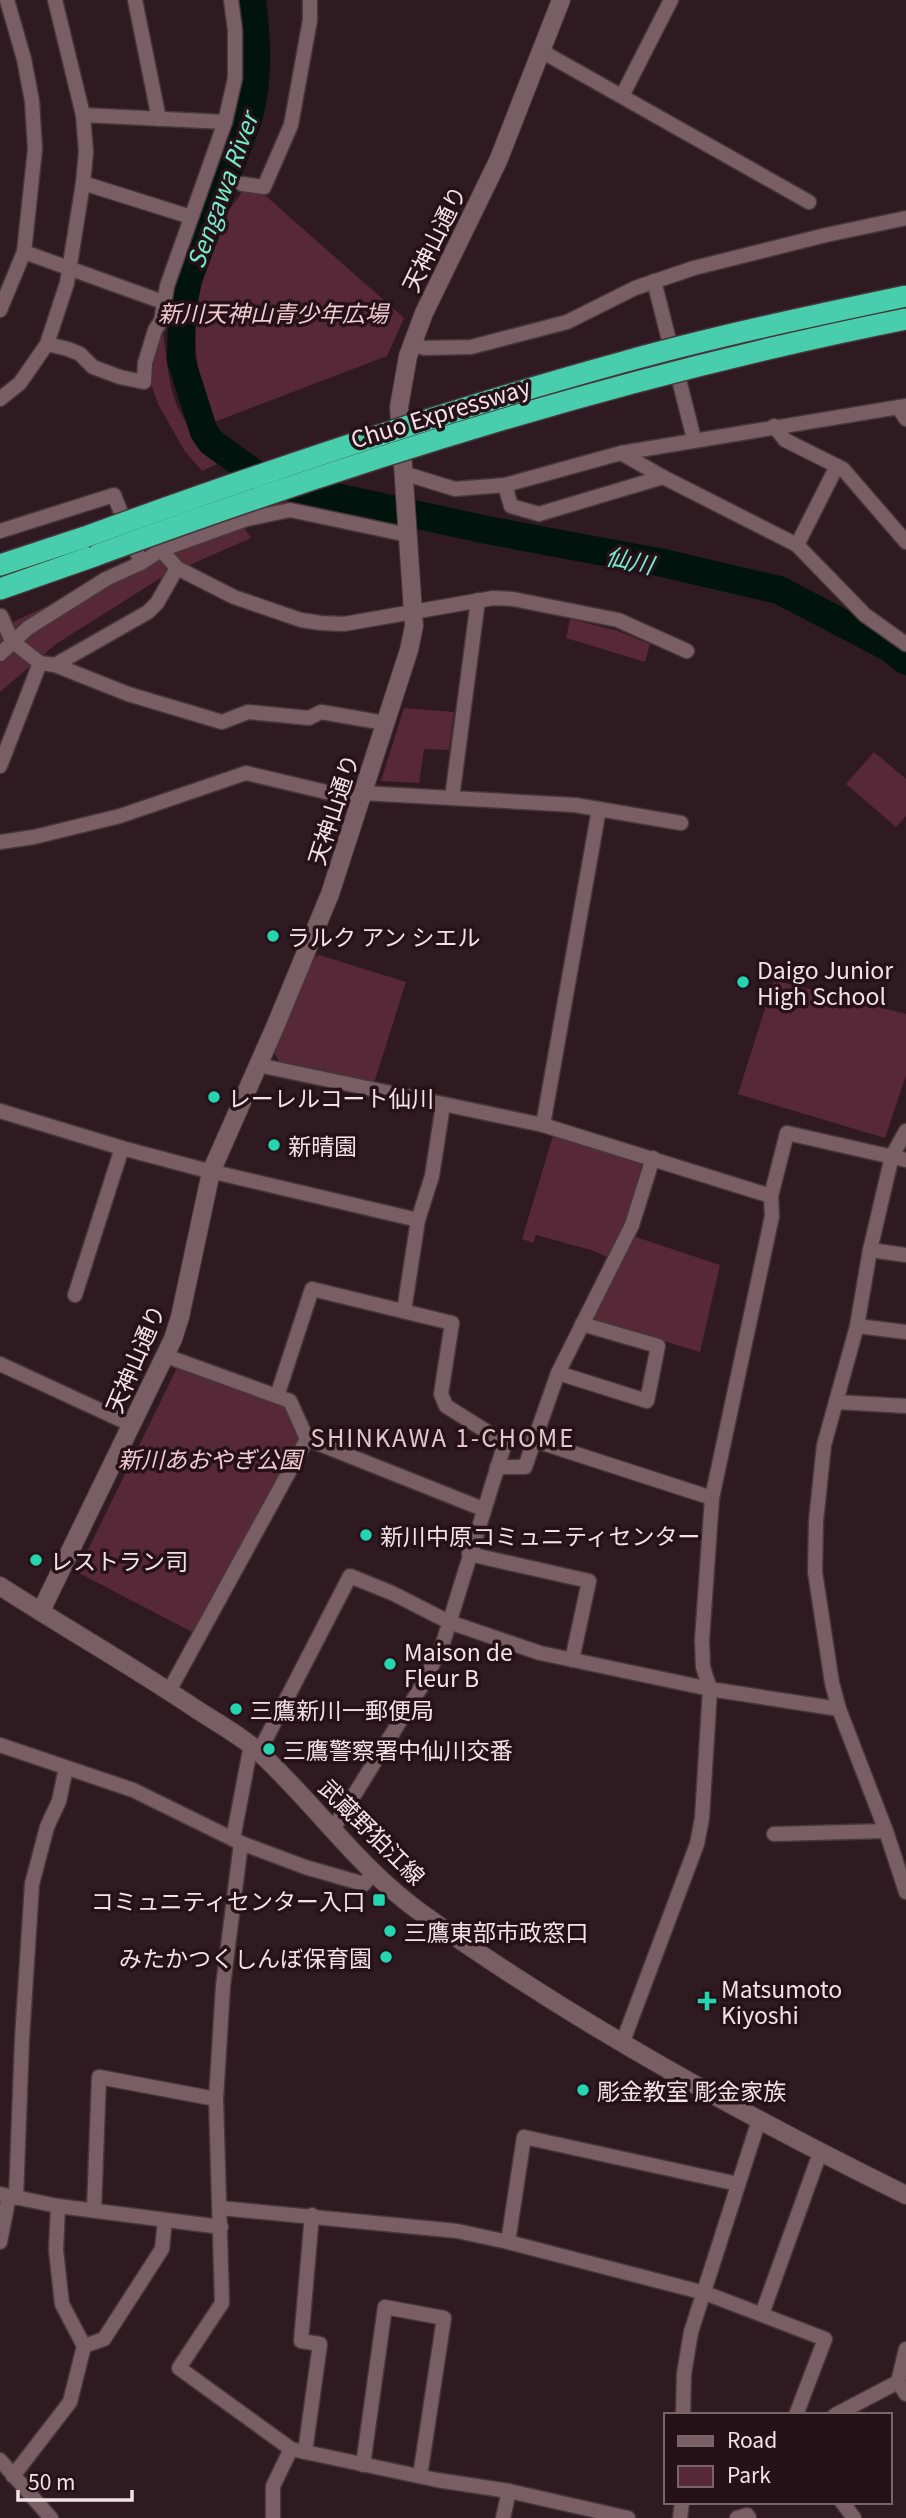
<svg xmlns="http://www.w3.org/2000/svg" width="906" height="2518" viewBox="0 0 906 2518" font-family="Georgia,'Noto Sans JP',serif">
<rect width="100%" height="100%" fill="#301a21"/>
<g fill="#572838">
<path d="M 250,182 L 404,318 L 387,356 L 214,422 L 199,373 L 189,303 L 218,224 Z"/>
<path d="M 163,331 C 166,355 168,384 177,406 C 187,427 204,446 217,464 L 202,471 L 184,450 L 158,404 L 150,381 L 154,345 Z"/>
<path d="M 237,517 L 251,538 L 162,577 L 56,644 L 0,692 L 0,628 Z"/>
<path d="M 570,619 L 618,631 L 650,644 L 645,662 L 566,638 Z"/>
<path d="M 404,708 L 454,712 L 449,750 L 424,749 L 419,783 L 381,781 Z"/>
<path d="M 874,752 L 906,779 L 906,816 L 896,827 L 846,784 Z"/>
<path d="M 319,955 L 406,982 L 374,1083 L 279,1061 L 273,1051 L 314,958 Z"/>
<path d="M 774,980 L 906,1014 L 906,1075 L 885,1138 L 738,1094 Z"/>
<path d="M 553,1136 L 645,1163 L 647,1168 L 612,1259 L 591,1250 L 536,1235 L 533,1243 L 522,1239 Z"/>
<path d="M 633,1236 L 720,1265 L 700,1352 L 594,1320 L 592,1316 Z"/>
<path d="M 177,1368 L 287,1408 L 299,1439 L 194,1633 L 77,1572 Z"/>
</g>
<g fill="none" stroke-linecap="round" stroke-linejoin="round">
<path stroke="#00130d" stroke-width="28" d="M 252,0 C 257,39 259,78 249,116 L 188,280 L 182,311 L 181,360 L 204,432 L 211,442 L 267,482 L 487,530 L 663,563 L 779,590 L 888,647 L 906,661"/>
<g stroke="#47363b" stroke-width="17">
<g id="street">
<path d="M 135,0 L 159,119"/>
<path d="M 543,52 L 809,202"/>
<path d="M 622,96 L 671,0"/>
<path d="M 83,115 L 225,122"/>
<path d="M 83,183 L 191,217"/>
<path d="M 242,184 L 264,187 L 291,125 L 310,20 L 310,0"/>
<path d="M 24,252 L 163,302"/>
<path d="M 654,281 L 694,439"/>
<path d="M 0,310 L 24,252 L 35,149 L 32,101 L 24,59 L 7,0"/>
<path d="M 411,343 L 424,348 L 471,347 L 567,322 L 635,288 L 694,268 L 826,235 L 906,218"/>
<path d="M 47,344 L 68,349 L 80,354 L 93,367 L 120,377 L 144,382 L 145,363 L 155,330 L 161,321 L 167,286 L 225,122 L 235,78 L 235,30 L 231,0"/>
<path d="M 0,399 L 20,383 L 47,344 L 67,283 L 83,183 L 86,152 L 83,115 L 55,0"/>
<path d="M 898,407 L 906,419"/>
<path d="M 774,426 L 785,440 L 843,469 L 906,542"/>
<path d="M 621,453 L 663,477 L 797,545 L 865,615 L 906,644"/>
<path d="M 403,473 L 455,489 L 505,485 L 621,453 L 906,406"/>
<path d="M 505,485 L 511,506 L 539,514 L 663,477"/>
<path d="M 0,531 L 114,495 L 141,563"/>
<path d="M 797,545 L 837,466"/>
<path d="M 161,550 L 177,568 L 234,597 L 301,620 L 321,623 L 344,624 L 493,598 L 513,599 L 618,620 L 687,651"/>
<path d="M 1,616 L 12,641 L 40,663 L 55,665 L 128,694 L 222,722 L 248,712 L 309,718 L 321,712 L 385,723"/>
<path d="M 0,654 L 28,628 L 106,579 L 141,563 L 161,550 L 247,519 L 290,510 L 408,535"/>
<path d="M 55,665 L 148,612 L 157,603 L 177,568"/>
<path d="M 0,766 L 40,663"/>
<path d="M 362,793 L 575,805 L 681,823"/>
<path d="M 452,798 L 478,600"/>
<path d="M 0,842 L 34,837 L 120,816 L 246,773 L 360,800"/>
<path d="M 258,1065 L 543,1125 L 771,1196"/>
<path d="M 0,1111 L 122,1148 L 197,1168 L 418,1220"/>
<path d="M 543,1125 L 599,809"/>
<path d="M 906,1131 L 892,1156 L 870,1250 L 857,1326 L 824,1445 L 816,1521 L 815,1572 L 832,1683 L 839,1709 L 886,1831 L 906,1892"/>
<path d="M 870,1250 L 906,1255"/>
<path d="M 75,1295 L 122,1148"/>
<path d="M 404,1311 L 418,1220 L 432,1176 L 443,1105"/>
<path d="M 857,1326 L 906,1332"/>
<path d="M 166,1356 L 290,1401 L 307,1439 L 483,1509"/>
<path d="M 0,1364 L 132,1425"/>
<path d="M 558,1373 L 647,1401 L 658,1346 L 582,1324"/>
<path d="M 277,1396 L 312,1289 L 452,1323 L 441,1394 L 446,1406 L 505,1443 L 443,1643 L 423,1684 L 333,1829"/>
<path d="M 836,1402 L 906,1406"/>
<path d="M 533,1440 L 712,1498"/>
<path d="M 497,1467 L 525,1467 L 558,1373 L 632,1225 L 653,1158"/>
<path d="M 469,1554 L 589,1581 L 572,1660"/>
<path d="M 169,1691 L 307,1439"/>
<path d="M 0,1745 L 133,1790 L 241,1843 L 305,1867 L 364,1884 L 373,1873"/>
<path d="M 259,1752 L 350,1576 L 392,1593 L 449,1622 L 540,1653 L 710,1689 L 839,1709"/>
<path d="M 774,1834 L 886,1831"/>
<path d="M 233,1839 L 251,1745"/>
<path d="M 241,1843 L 223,1986 L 216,2099 L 222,2303 L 179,2368 L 291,2449 L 437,2480 L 509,2491 L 628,2518"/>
<path d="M 622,2044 L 697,1844 L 702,1818 L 710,1689 L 703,1667 L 702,1640 L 712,1498 L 772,1216 L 771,1196 L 787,1133 L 906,1160"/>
<path d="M 0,2194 L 58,2206 L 221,2227"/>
<path d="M 16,2198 L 22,2039 L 32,1884 L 47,1827 L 59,1801 L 66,1768"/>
<path d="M 220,2208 L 457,2231 L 508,2242 L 705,2293 L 825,2339 L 796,2415"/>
<path d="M 94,2210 L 99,2077 L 216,2099"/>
<path d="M 0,2242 L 9,2196"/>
<path d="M 508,2242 L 524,2137 L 738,2184"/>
<path d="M 762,2314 L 820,2153"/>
<path d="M 84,2346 L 104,2339 L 162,2249 L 165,2220"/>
<path d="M 898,2382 L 906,2394"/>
<path d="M 683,2415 L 684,2374 L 691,2332 L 759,2120"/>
<path d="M 835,2415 L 898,2382 L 906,2349"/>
<path d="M 305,2452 L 320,2344 L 301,2341 L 312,2215"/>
<path d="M 0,2460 L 51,2518"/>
<path d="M 363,2465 L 385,2307 L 444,2318 L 420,2476"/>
<path d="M 13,2476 L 70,2402 L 84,2346 L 62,2304 L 56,2250 L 58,2206"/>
<path d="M 842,2502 L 854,2518"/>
<path d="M 273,2518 L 273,2486 L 291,2449"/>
<path d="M 503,2518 L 509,2491"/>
<path d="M 680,2518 L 682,2502"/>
<path d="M 737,2518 L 747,2515 L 749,2518"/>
</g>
</g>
<g stroke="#47363b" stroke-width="20">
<g id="secondary">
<path d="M 0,1586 C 65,1628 132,1666 196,1709 C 217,1723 242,1736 260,1753 C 315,1804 359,1868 420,1912 C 572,2021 739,2113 906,2195"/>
<path d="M 41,1611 L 173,1339 L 180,1317 L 211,1172 L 275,1027 L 330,894 L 409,650 L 414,626 L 399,407 L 408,356 L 424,313 L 498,161 L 561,0"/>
</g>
</g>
<g stroke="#47363b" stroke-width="24">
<g id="highway">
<path d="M 0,565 L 85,537"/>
<path d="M 0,589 L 97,555"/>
</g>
</g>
<use href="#street" stroke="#795e65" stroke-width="14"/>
<use href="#secondary" stroke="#795e65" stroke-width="18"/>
<use href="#highway" stroke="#48ceac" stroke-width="21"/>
<g stroke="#47363b" stroke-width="24" stroke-linecap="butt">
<g id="highway-bridge">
<path d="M 85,537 C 263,472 441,412 623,362 C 716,336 811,316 906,296"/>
<path d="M 97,555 C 361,458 630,374 906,319"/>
</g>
</g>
<use href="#highway-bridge" stroke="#48ceac" stroke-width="21"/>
</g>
<g fill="#24d5af" stroke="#261118" stroke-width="2.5">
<circle cx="273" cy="936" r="7"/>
<circle cx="743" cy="982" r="7"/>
<circle cx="214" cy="1097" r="7"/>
<circle cx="274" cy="1145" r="7"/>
<circle cx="366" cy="1535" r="7"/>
<circle cx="36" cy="1560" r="7"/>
<circle cx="390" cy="1664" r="7"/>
<circle cx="236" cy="1709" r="7"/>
<circle cx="269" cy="1749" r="7"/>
<rect x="372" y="1893" width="14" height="14" rx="3.5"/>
<circle cx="390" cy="1931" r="7"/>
<circle cx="386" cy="1957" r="7"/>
<path d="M703.5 1990.5h7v7h7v7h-7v7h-7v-7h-7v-7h7z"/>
<circle cx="583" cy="2090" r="7"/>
</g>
<g text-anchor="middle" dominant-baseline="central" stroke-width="7" stroke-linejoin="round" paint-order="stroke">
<g font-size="23" fill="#f2e2e7" stroke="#261118">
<text transform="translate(433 238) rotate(-64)">天神山通り</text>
<text transform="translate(440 412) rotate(-17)">Chuo Expressway</text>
<text transform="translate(332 809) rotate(-72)">天神山通り</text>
<text transform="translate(134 1358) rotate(-67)">天神山通り</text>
<text transform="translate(373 1831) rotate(45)">武蔵野狛江線</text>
</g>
<g font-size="23" font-style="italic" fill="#f2cad5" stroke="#261118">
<text x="273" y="312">新川天神山青少年広場</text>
<text x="210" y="1458">新川あおやぎ公園</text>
</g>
<g font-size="23" fill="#f2e2e7" stroke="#261118" text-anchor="start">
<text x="287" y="936">ラルク アン シエル</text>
<text x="757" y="969">Daigo Junior<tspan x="757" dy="26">High School</tspan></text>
<text x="228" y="1097">レーレルコート仙川</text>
<text x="288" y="1145">新晴園</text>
<text x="380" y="1535">新川中原コミュニティセンター</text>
<text x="50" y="1560">レストラン司</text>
<text x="404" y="1651">Maison de<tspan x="404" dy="26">Fleur B</tspan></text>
<text x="250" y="1709">三鷹新川一郵便局</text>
<text x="283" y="1749">三鷹警察署中仙川交番</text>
<text x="365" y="1900" text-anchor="end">コミュニティセンター入口</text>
<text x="404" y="1931">三鷹東部市政窓口</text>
<text x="372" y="1957" text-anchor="end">みたかつくしんぼ保育園</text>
<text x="721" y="1988">Matsumoto<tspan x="721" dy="26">Kiyoshi</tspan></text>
<text x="597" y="2090">彫金教室 彫金家族</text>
</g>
<g font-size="24" font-style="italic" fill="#72ecca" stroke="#261118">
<text transform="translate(221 190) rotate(-70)">Sengawa River</text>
<text transform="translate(630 559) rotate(12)">仙川</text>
</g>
<g font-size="24" letter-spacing="2" fill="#e4c5ce" stroke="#261118">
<text x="443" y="1436">SHINKAWA 1-CHOME</text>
</g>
</g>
<rect x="664" y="2413" width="228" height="91" fill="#261118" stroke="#78656b" stroke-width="2"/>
<rect x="678" y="2436" width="35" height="10" fill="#795e65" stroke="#78656b" stroke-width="2"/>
<text x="727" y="2448" font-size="21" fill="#f2e2e7">Road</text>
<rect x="678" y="2466" width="35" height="21" fill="#572838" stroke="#78656b" stroke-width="2"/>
<text x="727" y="2483" font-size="21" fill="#f2e2e7">Park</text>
<path d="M18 2490v10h114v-10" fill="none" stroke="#f2e2e7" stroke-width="3.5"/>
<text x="28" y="2490" font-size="21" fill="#f2e2e7" stroke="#261118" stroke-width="5" paint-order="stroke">50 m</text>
</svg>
